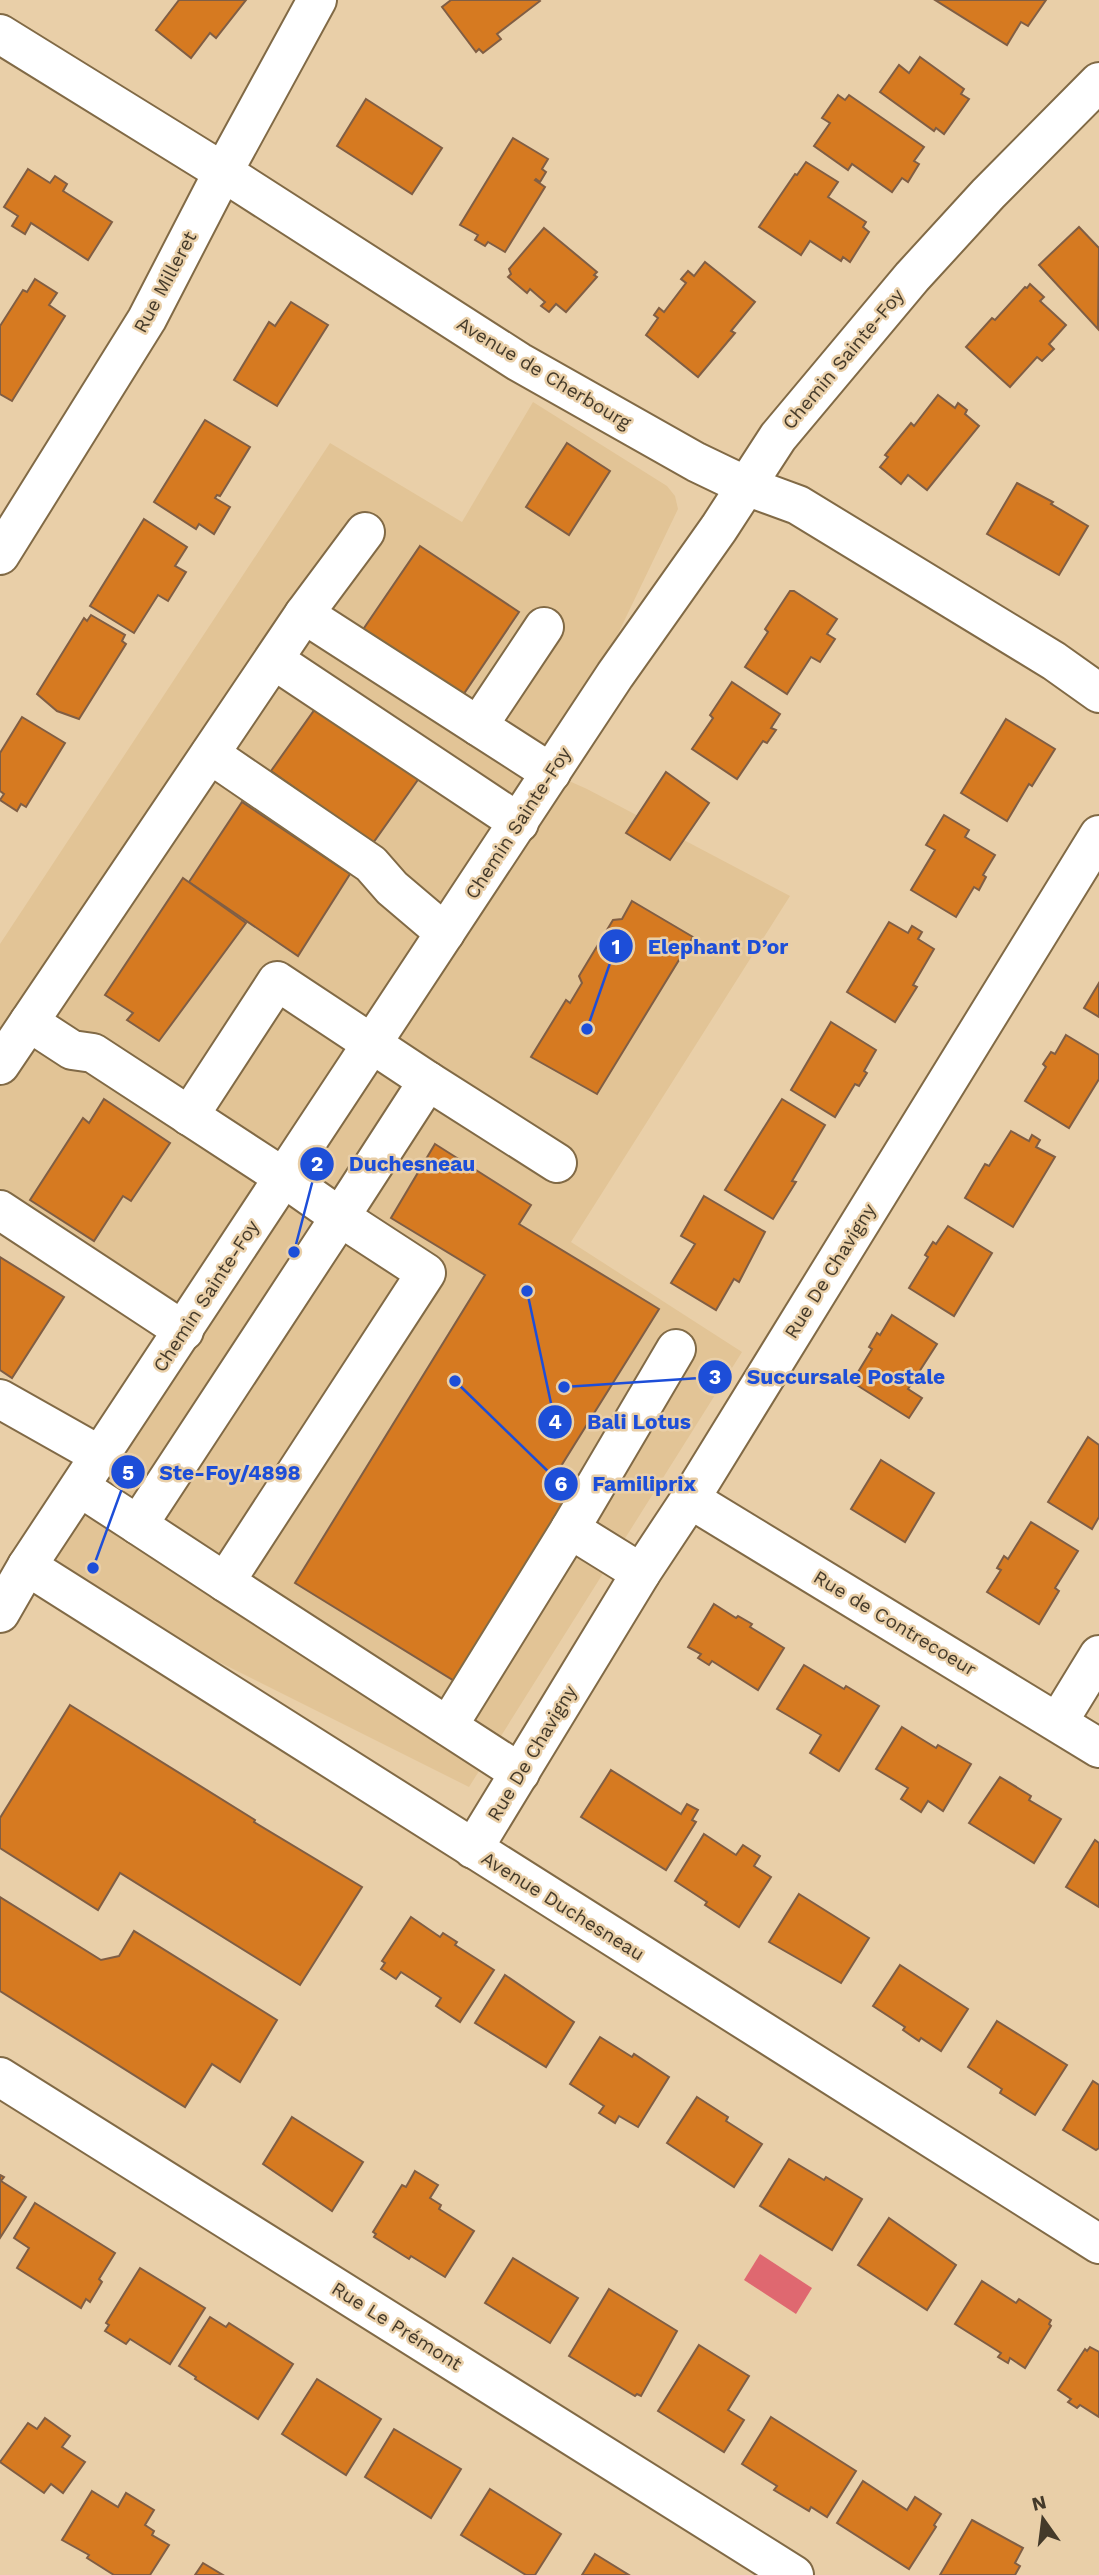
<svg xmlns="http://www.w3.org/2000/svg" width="1099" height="2575" viewBox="0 0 1099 2575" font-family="'Work Sans',sans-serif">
<rect width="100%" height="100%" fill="#e9cfa8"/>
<path fill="#e2c496" d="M 533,402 L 667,486 L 675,496 L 678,509 L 551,773 L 587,789 L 790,896 L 571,1242 L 742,1352 L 469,1787 L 27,1566 L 183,1331 L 0,1214 L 0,944 L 330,443 L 462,522 Z"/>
<path fill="#df6870" d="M 760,2254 L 812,2288 L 796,2314 L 744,2280 Z"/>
<g fill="#d67a21" stroke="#805e44" stroke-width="2">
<path d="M 179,0 L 246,0 L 216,38 L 210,33 L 191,58 L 156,30 Z"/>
<path d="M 451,0 L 539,0 L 540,1 L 497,34 L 501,39 L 483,53 L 479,49 L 476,52 L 442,7 Z"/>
<path d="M 935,0 L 1046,0 L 1028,26 L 1021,22 L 1007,45 Z"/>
<path d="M 920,57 L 964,89 L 961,94 L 969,99 L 944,134 L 936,128 L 934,131 L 880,92 L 899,65 L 909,73 Z"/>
<path d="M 838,95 L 845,100 L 849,95 L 924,147 L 914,161 L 919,164 L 908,182 L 902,178 L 892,192 L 852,164 L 848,170 L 814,146 L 830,123 L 822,118 Z"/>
<path d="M 366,99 L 442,148 L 412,194 L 337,146 Z"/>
<path d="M 513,138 L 548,159 L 542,169 L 546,172 L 540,182 L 536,179 L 535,180 L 545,187 L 505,252 L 488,242 L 485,246 L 475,240 L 478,235 L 460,225 Z"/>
<path d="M 806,162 L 838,182 L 828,197 L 866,222 L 863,227 L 869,232 L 850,262 L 843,257 L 841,261 L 810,241 L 801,255 L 759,227 L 795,174 L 797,175 Z"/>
<path d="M 28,169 L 50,183 L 55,176 L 67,184 L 63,191 L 112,222 L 88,260 L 31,223 L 25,234 L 12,226 L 18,216 L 4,207 Z"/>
<path d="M 1079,227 L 1099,248 L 1098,329 L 1039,265 Z"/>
<path d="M 544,228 L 597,272 L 594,275 L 597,277 L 566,312 L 556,304 L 549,312 L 541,306 L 545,302 L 530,289 L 527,293 L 508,277 L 511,274 L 509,269 Z"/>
<path d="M 705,262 L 755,302 L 731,331 L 735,333 L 698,377 L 646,335 L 658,318 L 654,315 L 659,308 L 664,312 L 686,283 L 681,279 L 688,271 L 694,276 Z"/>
<path d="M 35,279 L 57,293 L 49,305 L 65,316 L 12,401 L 0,394 L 0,326 L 23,290 L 27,292 Z"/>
<path d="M 1030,284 L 1044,297 L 1040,301 L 1066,325 L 1049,344 L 1054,349 L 1042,361 L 1037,357 L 1010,387 L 966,347 L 992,318 L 995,320 L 1025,287 L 1027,288 Z"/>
<path d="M 291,302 L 328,325 L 277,406 L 234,380 L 269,322 L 275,326 Z"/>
<path d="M 938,395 L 955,408 L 958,403 L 967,410 L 965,414 L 979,426 L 927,490 L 908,475 L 901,484 L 880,467 L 888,457 L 885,455 L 911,423 L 914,426 Z"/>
<path d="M 205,420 L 250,447 L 220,496 L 217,495 L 215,498 L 230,507 L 214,534 L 199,524 L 196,529 L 154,502 Z"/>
<path d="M 567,443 L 610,471 L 569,535 L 526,507 Z"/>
<path d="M 1017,483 L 1053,502 L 1051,504 L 1088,526 L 1059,575 L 987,534 Z"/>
<path d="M 144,519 L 187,547 L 175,566 L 186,572 L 168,601 L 158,595 L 134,633 L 90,606 Z"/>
<path d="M 420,546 L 519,612 L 461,698 L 362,631 Z"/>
<path d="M 790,591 L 794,591 L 837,619 L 827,634 L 835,639 L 820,662 L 811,657 L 787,694 L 745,667 L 768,632 L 765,629 Z"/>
<path d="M 91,615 L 125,635 L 122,641 L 126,644 L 79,719 L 57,711 L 37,694 L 84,618 L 87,621 Z"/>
<path d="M 732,682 L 780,714 L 771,728 L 776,730 L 767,743 L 763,741 L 737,779 L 692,749 L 713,718 L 710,715 Z"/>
<path d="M 320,702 L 422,774 L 373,843 L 271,771 Z"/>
<path d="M 22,717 L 65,743 L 26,807 L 21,804 L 17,811 L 0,800 L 4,794 L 0,791 L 0,753 Z"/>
<path d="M 1006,719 L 1055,749 L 1032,786 L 1029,784 L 1007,821 L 961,793 Z"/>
<path d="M 666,772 L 709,803 L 670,860 L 626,833 Z"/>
<path d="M 242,802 L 350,874 L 298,956 L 189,882 Z"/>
<path d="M 944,815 L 969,830 L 965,837 L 995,855 L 983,875 L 986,877 L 979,890 L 974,887 L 956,917 L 911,890 L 935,850 L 926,845 Z"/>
<path d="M 183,878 L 246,923 L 159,1041 L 127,1020 L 133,1013 L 105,995 Z"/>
<path d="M 632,901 L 693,937 L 597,1094 L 531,1057 L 566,1000 L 570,1003 L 582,983 L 579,976 L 613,920 L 622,919 Z"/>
<path d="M 889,922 L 908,933 L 912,926 L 922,932 L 918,939 L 934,949 L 913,985 L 917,987 L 895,1022 L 847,992 Z"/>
<path d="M 1099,983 L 1099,1017 L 1084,1008 Z"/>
<path d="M 831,1022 L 876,1050 L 864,1071 L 867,1073 L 859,1086 L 855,1084 L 835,1117 L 791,1090 Z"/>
<path d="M 1066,1035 L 1099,1055 L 1099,1079 L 1069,1128 L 1025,1101 L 1046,1067 L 1043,1064 L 1051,1052 L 1055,1054 Z"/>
<path d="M 104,1099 L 170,1143 L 131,1201 L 123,1196 L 94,1241 L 30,1200 L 83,1118 L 89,1123 Z"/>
<path d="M 782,1099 L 825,1125 L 792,1181 L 796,1182 L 773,1219 L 725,1190 Z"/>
<path d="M 1011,1131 L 1029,1141 L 1032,1135 L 1040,1140 L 1036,1147 L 1055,1157 L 1013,1227 L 965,1198 L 985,1164 L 989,1166 Z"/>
<path d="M 435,1144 L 531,1205 L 519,1224 L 659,1309 L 558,1471 L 582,1484 L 461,1685 L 295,1583 L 485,1275 L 391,1218 Z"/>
<path d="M 704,1196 L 765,1232 L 739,1282 L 734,1279 L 716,1310 L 671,1283 L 695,1244 L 681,1236 Z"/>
<path d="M 948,1226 L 992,1253 L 954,1316 L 909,1288 L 928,1257 L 925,1255 L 933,1242 L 936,1244 Z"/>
<path d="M 0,1257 L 64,1297 L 12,1378 L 0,1370 Z"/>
<path d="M 892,1315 L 937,1344 L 908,1389 L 922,1398 L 909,1418 L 852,1382 L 872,1349 L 869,1347 L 877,1333 L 880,1335 Z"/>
<path d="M 1088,1437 L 1099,1445 L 1099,1517 L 1092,1529 L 1048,1502 Z"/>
<path d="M 881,1460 L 934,1493 L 905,1542 L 851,1509 Z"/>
<path d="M 1031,1522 L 1078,1551 L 1055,1588 L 1059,1591 L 1039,1624 L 987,1592 L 1001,1570 L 997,1568 L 1004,1556 L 1008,1559 Z"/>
<path d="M 714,1604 L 736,1618 L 738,1616 L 752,1624 L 750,1627 L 784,1648 L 758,1690 L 712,1661 L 709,1665 L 698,1658 L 701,1654 L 688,1647 Z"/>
<path d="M 804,1665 L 844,1689 L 846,1686 L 879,1706 L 839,1771 L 810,1753 L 821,1735 L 777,1709 Z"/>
<path d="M 70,1705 L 255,1820 L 254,1822 L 362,1887 L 300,1985 L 120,1873 L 98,1910 L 0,1848 L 0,1818 Z"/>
<path d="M 902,1727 L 936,1748 L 938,1745 L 971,1764 L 943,1811 L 928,1801 L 921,1812 L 901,1799 L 908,1788 L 876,1769 Z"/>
<path d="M 611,1770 L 681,1814 L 687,1804 L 698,1810 L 692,1820 L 696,1822 L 666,1870 L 581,1817 Z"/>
<path d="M 1000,1777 L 1031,1796 L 1029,1800 L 1061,1819 L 1034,1863 L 969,1823 Z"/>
<path d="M 704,1834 L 736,1855 L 743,1845 L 760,1856 L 754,1866 L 771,1877 L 739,1927 L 705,1905 L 707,1902 L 675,1881 Z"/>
<path d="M 1095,1840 L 1099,1843 L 1099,1907 L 1066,1887 Z"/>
<path d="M 799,1894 L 869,1938 L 841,1983 L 769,1942 Z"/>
<path d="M 0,1897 L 101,1960 L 119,1956 L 134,1931 L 277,2020 L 240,2082 L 212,2064 L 185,2107 L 0,1991 Z"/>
<path d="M 411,1917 L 440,1937 L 443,1933 L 457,1942 L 455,1945 L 494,1970 L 460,2022 L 436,2006 L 441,1998 L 401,1972 L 396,1979 L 381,1969 L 385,1963 L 382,1961 Z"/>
<path d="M 900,1965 L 968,2009 L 941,2051 L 921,2038 L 919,2041 L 903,2030 L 905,2027 L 873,2006 Z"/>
<path d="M 505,1975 L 574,2022 L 546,2067 L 475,2023 Z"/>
<path d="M 997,2021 L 1067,2065 L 1035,2115 L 1000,2093 L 1002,2089 L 968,2067 Z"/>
<path d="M 600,2037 L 632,2057 L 634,2054 L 669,2077 L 638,2127 L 619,2116 L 615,2123 L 599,2113 L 604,2106 L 570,2084 Z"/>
<path d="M 1093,2081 L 1099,2085 L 1099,2148 L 1096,2150 L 1063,2130 Z"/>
<path d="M 697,2097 L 728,2117 L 726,2121 L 762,2144 L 734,2187 L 667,2143 Z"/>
<path d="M 292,2117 L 363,2162 L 332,2211 L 263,2164 Z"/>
<path d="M 789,2159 L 824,2180 L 826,2177 L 862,2199 L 832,2250 L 760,2206 Z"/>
<path d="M 415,2171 L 438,2185 L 430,2198 L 441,2205 L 439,2209 L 474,2231 L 445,2277 L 411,2256 L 409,2259 L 374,2237 L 376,2234 L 373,2232 L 402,2185 L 406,2187 Z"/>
<path d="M 0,2175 L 4,2177 L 1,2181 L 26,2197 L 0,2238 Z"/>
<path d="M 35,2203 L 115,2253 L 99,2279 L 102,2282 L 90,2302 L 86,2299 L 81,2308 L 17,2268 L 29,2248 L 14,2238 Z"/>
<path d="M 889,2218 L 956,2265 L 927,2310 L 858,2265 Z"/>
<path d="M 513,2258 L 578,2298 L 550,2343 L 485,2303 Z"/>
<path d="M 140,2268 L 205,2308 L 170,2364 L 130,2339 L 126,2344 L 105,2331 L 109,2325 L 106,2323 Z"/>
<path d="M 982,2281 L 1016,2303 L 1019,2299 L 1051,2320 L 1049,2324 L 1051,2326 L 1025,2368 L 1010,2358 L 1008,2363 L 998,2357 L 1001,2353 L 955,2324 Z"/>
<path d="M 609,2289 L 677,2331 L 641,2396 L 637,2394 L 635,2396 L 569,2356 Z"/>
<path d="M 210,2317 L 226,2327 L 229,2323 L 293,2364 L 258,2419 L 195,2379 L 196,2377 L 179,2366 Z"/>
<path d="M 699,2345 L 749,2376 L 728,2410 L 744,2420 L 724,2452 L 658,2411 Z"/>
<path d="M 1090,2347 L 1099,2352 L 1099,2417 L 1080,2405 L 1077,2408 L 1068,2402 L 1071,2399 L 1058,2390 L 1085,2349 L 1087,2351 Z"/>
<path d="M 317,2379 L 381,2419 L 346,2475 L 282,2434 Z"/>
<path d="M 771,2417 L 856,2471 L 827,2517 L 811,2507 L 809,2511 L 774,2490 L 777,2486 L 742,2464 Z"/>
<path d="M 45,2418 L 70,2436 L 62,2447 L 85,2462 L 63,2493 L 51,2484 L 44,2493 L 0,2462 L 28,2423 L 37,2429 Z"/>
<path d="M 394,2429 L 461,2469 L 431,2518 L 365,2477 Z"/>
<path d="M 863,2481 L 907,2510 L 915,2497 L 941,2514 L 934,2525 L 936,2527 L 909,2569 L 837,2523 Z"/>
<path d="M 490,2489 L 561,2534 L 535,2575 L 526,2575 L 461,2535 Z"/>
<path d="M 92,2491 L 118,2507 L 126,2493 L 154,2510 L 145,2525 L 154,2531 L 152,2535 L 169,2545 L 150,2575 L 114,2575 L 87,2558 L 89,2555 L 62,2540 Z"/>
<path d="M 972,2520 L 1023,2548 L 1015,2563 L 1020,2566 L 1015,2575 L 940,2575 Z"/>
<path d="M 595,2554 L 629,2575 L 582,2575 Z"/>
<path d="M 203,2563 L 223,2575 L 195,2575 Z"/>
</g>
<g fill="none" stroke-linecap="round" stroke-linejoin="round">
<g stroke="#816a46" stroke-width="42">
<g id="minor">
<path d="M 0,34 L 223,172 L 519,362 L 696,462 L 746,486 L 798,505 L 1054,661 L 1099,693"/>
<path d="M 365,532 L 304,614 L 478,726"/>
<path d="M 0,555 L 147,319 L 223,172 L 317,0"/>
<path d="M 544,627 L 478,726 L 551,773"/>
<path d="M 274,660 L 519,823"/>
<path d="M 210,754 L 371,864 L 392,888 L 445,933"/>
<path d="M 29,1022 L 72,1050 L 93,1053 L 283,1177 L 340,1217 L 138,1525 L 225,1582"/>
<path d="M 0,1065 L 304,614"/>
<path d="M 189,1116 L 277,981 L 428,1081"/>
<path d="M 0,1210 L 184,1331"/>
<path d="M 0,1399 L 101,1456"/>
<path d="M 81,1488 L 138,1525"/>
<path d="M 690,1499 L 1099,1748"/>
<path d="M 570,1529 L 676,1349"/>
<path d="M 27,1566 L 1099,2244"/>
<path d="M 1058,1722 L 1099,1655"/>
<path d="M 448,1726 L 570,1529 L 641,1573"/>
<path d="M 520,1773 L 225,1582 L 426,1273 L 340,1217 L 428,1081 L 557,1163"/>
<path d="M 473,1849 L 641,1573 L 690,1499 L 1099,835"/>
<path d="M 0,2077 L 794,2575"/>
</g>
</g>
<g stroke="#816a46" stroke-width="42">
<path id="major" d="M 0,1613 L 27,1566 L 615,675 L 719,528 L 778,437 L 912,277 L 988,194 L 1099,82"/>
</g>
<use href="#minor" stroke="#fff" stroke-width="38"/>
<use href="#major" stroke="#fff" stroke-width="38"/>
</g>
<g text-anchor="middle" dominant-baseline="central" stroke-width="5" stroke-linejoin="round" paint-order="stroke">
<g font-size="19" fill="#443a2a" stroke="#e9cfa8">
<text transform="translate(165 282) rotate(-62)">Rue Milleret</text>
<text transform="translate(843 359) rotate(-50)">Chemin Sainte-Foy</text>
<text transform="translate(544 373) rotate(31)">Avenue de Cherbourg</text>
<text transform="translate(518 823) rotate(-57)">Chemin Sainte-Foy</text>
<text transform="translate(830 1271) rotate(-58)">Rue De Chavigny</text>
<text transform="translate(206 1296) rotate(-57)">Chemin Sainte-Foy</text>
<text transform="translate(895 1623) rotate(31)">Rue de Contrecoeur</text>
<text transform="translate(532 1753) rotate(-59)">Rue De Chavigny</text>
<text transform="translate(563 1906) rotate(32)">Avenue Duchesneau</text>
<text transform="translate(397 2326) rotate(32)">Rue Le Prémont</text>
</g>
</g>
<path fill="none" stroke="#1d4ed8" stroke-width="2.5" d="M587 1029L616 946M294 1252L317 1164M564 1387L715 1377M527 1291L555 1422M93 1568L128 1472M455 1381L561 1484"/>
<g fill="#1d4ed8" stroke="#e9cfa8" stroke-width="2.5">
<circle cx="587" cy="1029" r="7"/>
<circle cx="294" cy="1252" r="7"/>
<circle cx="564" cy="1387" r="7"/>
<circle cx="527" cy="1291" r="7"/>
<circle cx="93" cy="1568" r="7"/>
<circle cx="455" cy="1381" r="7"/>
<circle cx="616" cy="946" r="18"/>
<circle cx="317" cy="1164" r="18"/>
<circle cx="715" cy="1377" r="18"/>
<circle cx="555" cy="1422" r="18"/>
<circle cx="128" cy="1472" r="18"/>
<circle cx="561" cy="1484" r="18"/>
</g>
<g font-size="21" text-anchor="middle" font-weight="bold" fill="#fff">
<text x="616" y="954">1</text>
<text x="317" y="1171">2</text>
<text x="715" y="1384">3</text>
<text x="555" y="1429">4</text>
<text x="128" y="1480">5</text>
<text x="561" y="1491">6</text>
</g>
<g font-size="21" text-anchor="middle" font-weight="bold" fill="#1d4ed8" stroke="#e9cfa8" stroke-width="5" stroke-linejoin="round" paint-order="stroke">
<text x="718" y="954">Elephant D’or</text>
<text x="412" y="1171">Duchesneau</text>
<text x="846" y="1384">Succursale Postale</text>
<text x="639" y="1429">Bali Lotus</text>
<text x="230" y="1480">Ste-Foy/4898</text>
<text x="644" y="1491">Familiprix</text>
</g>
<g transform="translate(1043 2519) rotate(346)" stroke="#e9cfa8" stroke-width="5" paint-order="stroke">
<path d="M0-5L12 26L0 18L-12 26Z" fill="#443a2a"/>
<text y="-10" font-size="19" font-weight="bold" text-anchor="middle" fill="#443a2a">N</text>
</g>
</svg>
